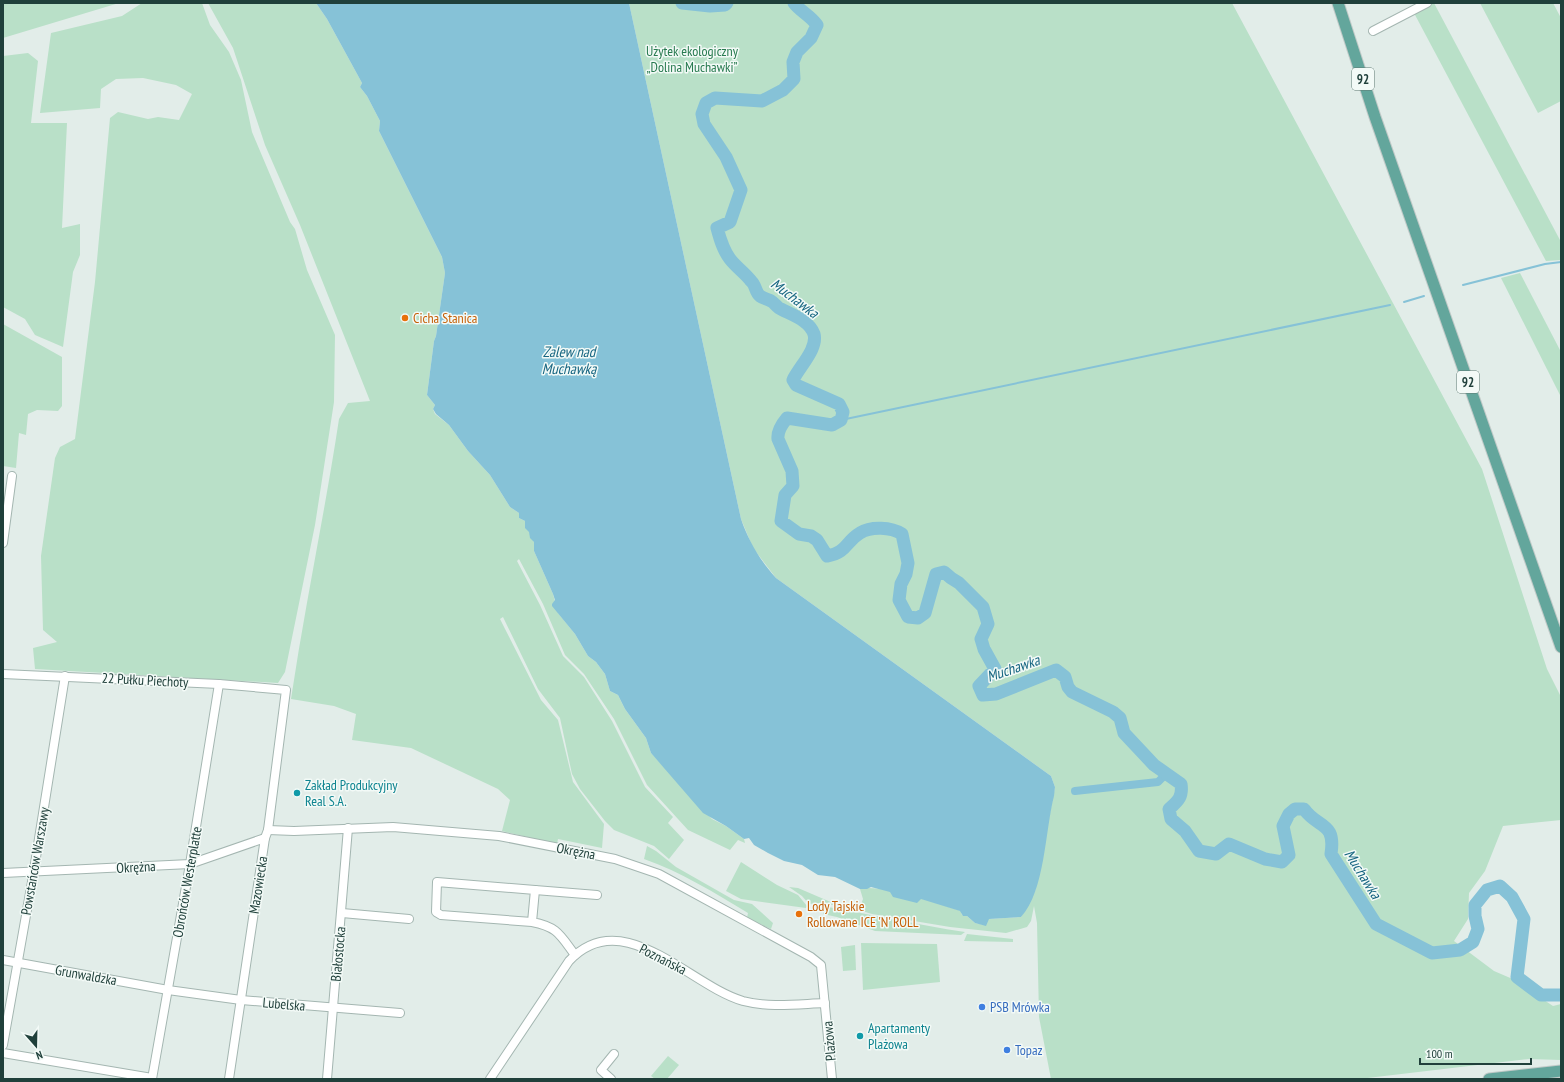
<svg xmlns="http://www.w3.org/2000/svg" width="1564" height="1082" viewBox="0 0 1564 1082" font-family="'PT Sans Narrow',sans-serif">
<rect width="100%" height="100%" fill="#e2ede9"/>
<g fill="#b9e0c8">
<path d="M 3,3 L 119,3 L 3,38 Z"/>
<path d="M 142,3 L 202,3 L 210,25 L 229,52 L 241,80 L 252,132 L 290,222 L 295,229 L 307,270 L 335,335 L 334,402 L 315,525 L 285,672 L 278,683 L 35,669 L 33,648 L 57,642 L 43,630 L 41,556 L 55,458 L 60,447 L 75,439 L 95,282 L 110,118 L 118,112 L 148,119 L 158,117 L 179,120 L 192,94 L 176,85 L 143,78 L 116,79 L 101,89 L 100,108 L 40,113 L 51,33 L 122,16 Z"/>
<path d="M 208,3 L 316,3 L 327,19 L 362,83 L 360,87 L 367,96 L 380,121 L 379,131 L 442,257 L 445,273 L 436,336 L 434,341 L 427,395 L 435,405 L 433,409 L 435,414 L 449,425 L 468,451 L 490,475 L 510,507 L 519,513 L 519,518 L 525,521 L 534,542 L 534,551 L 553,594 L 558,613 L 575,634 L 588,656 L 596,662 L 605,674 L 610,691 L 618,695 L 625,709 L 646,738 L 651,753 L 712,819 L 726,826 L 744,839 L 745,843 L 738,840 L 730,850 L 688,830 L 647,785 L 614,719 L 584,674 L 565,655 L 543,604 L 519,559 L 517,561 L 540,605 L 563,656 L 584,677 L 612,721 L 645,787 L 673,817 L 668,823 L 684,840 L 669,859 L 654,846 L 614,830 L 605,821 L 580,789 L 572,774 L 560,718 L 538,689 L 503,617 L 500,619 L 541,700 L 558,720 L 573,782 L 604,824 L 602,848 L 558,839 L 557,844 L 553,843 L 502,831 L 510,800 L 498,789 L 411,748 L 352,740 L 356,714 L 334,706 L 291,699 C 305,605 325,512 339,419 L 348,403 L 370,401 L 300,225 L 265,145 L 233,48 Z"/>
<path d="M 629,3 L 1232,3 L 1482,469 L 1547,669 L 1561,697 L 1561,820 L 1503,826 L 1485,871 L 1469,893 L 1468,919 L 1454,941 L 1494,971 L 1529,986 L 1541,998 L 1553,1006 L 1561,1004 L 1561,1060 L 1529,1059 L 1359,1079 L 1051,1079 L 1039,1017 L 1037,923 L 1034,906 L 1031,921 L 1027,927 L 1006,933 L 950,927 L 872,914 L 859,910 L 863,899 L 860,889 C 878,883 941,904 961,911 L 962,915 L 967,916 L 975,923 L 985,925 L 988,919 L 1021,917 L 1035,891 L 1055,787 L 1051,776 L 776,578 L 753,548 L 741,519 Z"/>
<path d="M 1434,3 L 1561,242 L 1561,260 L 1546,261 L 1414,13 Z"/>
<path d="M 1480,3 L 1553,3 L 1561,18 L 1561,101 L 1538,113 Z"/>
<path d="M 28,53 L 38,61 L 31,123 L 67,123 L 62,228 L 80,224 L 80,255 L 73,272 L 63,347 L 35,335 L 25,319 L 3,307 L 3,56 Z"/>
<path d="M 1520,273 L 1561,352 L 1561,397 L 1501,278 Z"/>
<path d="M 3,324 L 62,357 L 62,406 L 58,411 L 37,410 L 28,414 L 26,435 L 19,433 L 16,468 L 3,466 Z"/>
<path d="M 647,846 L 656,851 L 676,867 L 734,900 L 752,904 L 773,923 L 771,929 L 747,918 L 748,913 C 715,893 681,872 644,859 Z"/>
<path d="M 741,862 L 777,885 L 798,895 L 807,906 L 806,908 L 741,899 L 726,891 Z"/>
<path d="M 789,887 L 798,888 L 840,906 L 820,903 L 809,904 L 802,896 Z"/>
<path d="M 823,906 C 870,914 917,925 965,932 L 961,935 L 875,931 L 837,917 L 823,914 Z"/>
<path d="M 967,934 L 1013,939 L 1013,942 L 964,941 Z"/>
<path d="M 861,943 L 937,944 L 940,982 L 863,990 Z"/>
<path d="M 855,945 L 856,970 L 843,971 L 841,947 Z"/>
<path d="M 668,1056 L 679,1065 L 667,1079 L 655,1079 L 651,1076 Z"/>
</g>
<path fill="#86c2d7" d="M 316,3 L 629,3 L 741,519 C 749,542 760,560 776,578 L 1051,776 L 1055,787 L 1054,796 C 1045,831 1045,891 1021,917 L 989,919 L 986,926 L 975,923 L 967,916 L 963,916 L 960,911 L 921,899 L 917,903 L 893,897 L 890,892 L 871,887 L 867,889 L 860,889 L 835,877 L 818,875 L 802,865 L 784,861 L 768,853 L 754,845 L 749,838 L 744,839 L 726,826 L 703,813 L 651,753 L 646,738 L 625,709 L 618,695 L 610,691 L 605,674 L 596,662 L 588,656 L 575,634 L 552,606 L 552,604 L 555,600 L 553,594 L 534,551 L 534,542 L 530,538 L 529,532 L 525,528 L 525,521 L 519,518 L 519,513 L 510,507 L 490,475 L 468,451 L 449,425 L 436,414 L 433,409 L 435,405 L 427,395 L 434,341 L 436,336 L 445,273 L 442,257 L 379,131 L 380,121 L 367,96 L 360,87 L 362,83 L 327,19 Z"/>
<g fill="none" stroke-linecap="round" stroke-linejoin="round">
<g stroke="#86c2d7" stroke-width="2">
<path d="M 1463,285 L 1545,264 L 1561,262"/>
<path d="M 1404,302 L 1424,296"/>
<path d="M 841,420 L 1390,305"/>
</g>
<path stroke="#86c2d7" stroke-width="8" d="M 1075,791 L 1158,782 L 1166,774"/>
<g stroke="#86c2d7" stroke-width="13">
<path d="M 682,3 L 710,6 L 725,5 L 727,3"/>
<path d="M 794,3 C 801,12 810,15 817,25 L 811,38 L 797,52 L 793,62 L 794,79 L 783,90 L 762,101 L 715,98 L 706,103 L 702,114 L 704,124 L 726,157 L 741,190 L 730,222 L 717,228 C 720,239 723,250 730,259 C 736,267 745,273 751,281 C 756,285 755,292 760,296 C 764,299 768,299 771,301 C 775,303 777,308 781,309 C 792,315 809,320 814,334 C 818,349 799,367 793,380 L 796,385 L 839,404 L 843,412 L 841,420 L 832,425 L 787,418 C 782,424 777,431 778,439 L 792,471 L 793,486 L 785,495 L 781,521 L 799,534 L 811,536 L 817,540 L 827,556 C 848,552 845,542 860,533 C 871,526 891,527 902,534 L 908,563 L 906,574 L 901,584 L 899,600 L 908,617 L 918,618 L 925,613 L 936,574 L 944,572 L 951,578 L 959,583 L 983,607 L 988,624 L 981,639 L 984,649 L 995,669 L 979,686 L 983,695 L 996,694 L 1056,670 L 1065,677 L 1068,687 L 1072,692 L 1113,712 L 1120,718 L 1124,733 L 1154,765 L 1181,784 C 1183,797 1178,801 1169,809 L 1171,819 L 1185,831 L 1199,851 L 1216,854 L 1229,844 L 1265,859 L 1282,862 L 1289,855 L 1283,826 L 1289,814 L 1295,809 L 1304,809 C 1318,829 1336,821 1331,854 L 1376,924 L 1432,953 L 1460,950 L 1473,942 L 1478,929 L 1475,916 L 1475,905 L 1487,890 L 1500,886 L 1512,897 L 1524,919 L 1517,977 L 1541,995 L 1561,995"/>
</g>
<g stroke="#a4b6b1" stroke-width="10">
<g id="minor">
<path d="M 1373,31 L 1427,3"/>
<path d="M 3,543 L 12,476"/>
<path d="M 3,674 L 219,684 L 286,690 L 268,830 L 265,838 L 229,1079"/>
<path d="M 268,830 L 294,831 L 393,827 L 499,836 L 615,859 L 659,874 L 811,957 L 821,965 L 832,1079"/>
<path d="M 3,873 L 190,864 L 265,838"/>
<path d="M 535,890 L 597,895"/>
<path d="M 342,913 L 409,919"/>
<path d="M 532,922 L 441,915 L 436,912 L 437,882 L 535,890 L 532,922 C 558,927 560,935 575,955"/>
<path d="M 3,960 L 168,990 L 241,1000 L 400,1013"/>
<path d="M 3,1045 L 33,876 L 65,676"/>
<path d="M 3,1053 L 152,1078"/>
<path d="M 152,1079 L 190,864 L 219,684"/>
<path d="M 327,1079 L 348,828"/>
<path d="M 490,1079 L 569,961 C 623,903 690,986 743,1001 C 770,1008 798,1004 825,1003"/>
<path d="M 611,1079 L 601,1070 L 614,1054"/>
</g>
</g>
<g stroke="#c1cac8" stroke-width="13">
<g id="major">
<path d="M 1338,3 L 1375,117 L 1561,647"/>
<path d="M 1489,1079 L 1561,1071"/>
</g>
</g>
<use href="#minor" stroke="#fff" stroke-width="8"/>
<use href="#major" stroke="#63a69c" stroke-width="11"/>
</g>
<g fill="#e8710a" stroke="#f3faf7" stroke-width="1.5">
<circle cx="405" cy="318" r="4"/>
<circle cx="799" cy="914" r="4"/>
</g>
<g fill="#0f9aa8" stroke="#f3faf7" stroke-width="1.5">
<circle cx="297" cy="793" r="4"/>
<circle cx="860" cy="1036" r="4"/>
</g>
<g fill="#3f7fe0" stroke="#f3faf7" stroke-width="1.5">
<circle cx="982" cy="1007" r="4"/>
<circle cx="1007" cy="1050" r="4"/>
</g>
<g text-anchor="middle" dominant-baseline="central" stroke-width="3" stroke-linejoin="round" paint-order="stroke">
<g fill="#f3faf7" stroke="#5f7873" stroke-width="1">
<rect x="1352" y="68" width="22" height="22" rx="3"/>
<rect x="1457" y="371" width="22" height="22" rx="3"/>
</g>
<g font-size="13" font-weight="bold" fill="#20403b">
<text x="1363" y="79">92</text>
<text x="1468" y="382">92</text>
</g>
<g font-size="14" fill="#277a4f" stroke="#f3faf7">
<text x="692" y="51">Użytek ekologiczny<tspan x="692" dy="16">„Dolina Muchawki”</tspan></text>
</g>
<g font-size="14" fill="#c56008" stroke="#f3faf7" text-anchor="start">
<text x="413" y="318">Cicha Stanica</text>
<text x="807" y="906">Lody Tajskie<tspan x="807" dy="16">Rollowane ICE 'N' ROLL</tspan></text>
</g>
<g font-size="14" fill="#20403b" stroke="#f3faf7">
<text transform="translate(145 680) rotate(3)">22 Pułku Piechoty</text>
<text transform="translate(576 851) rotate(11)">Okrężna</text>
<text transform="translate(35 861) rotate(-80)">Powstańców Warszawy</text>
<text transform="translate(136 867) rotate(-3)">Okrężna</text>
<text transform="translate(187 882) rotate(-80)">Obrońców Westerplatte</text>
<text transform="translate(258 885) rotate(-81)">Mazowiecka</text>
<text transform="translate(338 954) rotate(-85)">Białostocka</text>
<text transform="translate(663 959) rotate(27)">Poznańska</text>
<text transform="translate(86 975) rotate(10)">Grunwaldzka</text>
<text transform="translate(284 1004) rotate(5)">Lubelska</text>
<text transform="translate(829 1041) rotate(-95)">Plażowa</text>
</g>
<g font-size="14" fill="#0d838f" stroke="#f3faf7" text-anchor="start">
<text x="305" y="785">Zakład Produkcyjny<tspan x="305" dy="16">Real S.A.</tspan></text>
<text x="868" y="1028">Apartamenty<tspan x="868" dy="16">Plażowa</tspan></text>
</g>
<g font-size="14" fill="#366cbe" stroke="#f3faf7" text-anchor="start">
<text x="990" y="1007">PSB Mrówka</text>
<text x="1015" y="1050">Topaz</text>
</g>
<g font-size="15" font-style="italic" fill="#166581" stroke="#f3faf7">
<text transform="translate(795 298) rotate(37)">Muchawka</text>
<text x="569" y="351">Zalew nad<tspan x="569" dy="17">Muchawką</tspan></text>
<text transform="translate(1013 668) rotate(-19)">Muchawka</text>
<text transform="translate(1363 874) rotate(58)">Muchawka</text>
</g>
</g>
<rect width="1564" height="1082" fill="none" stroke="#20403b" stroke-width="8"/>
<g transform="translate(36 1046) rotate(160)" stroke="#f3faf7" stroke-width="3" paint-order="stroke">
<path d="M0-3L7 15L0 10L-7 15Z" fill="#20403b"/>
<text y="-6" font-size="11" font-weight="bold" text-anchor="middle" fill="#20403b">N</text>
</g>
<path d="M1420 1058v6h111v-6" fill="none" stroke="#20403b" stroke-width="2"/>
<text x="1426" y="1058" font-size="12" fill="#20403b" stroke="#f3faf7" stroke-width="3" paint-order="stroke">100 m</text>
</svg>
